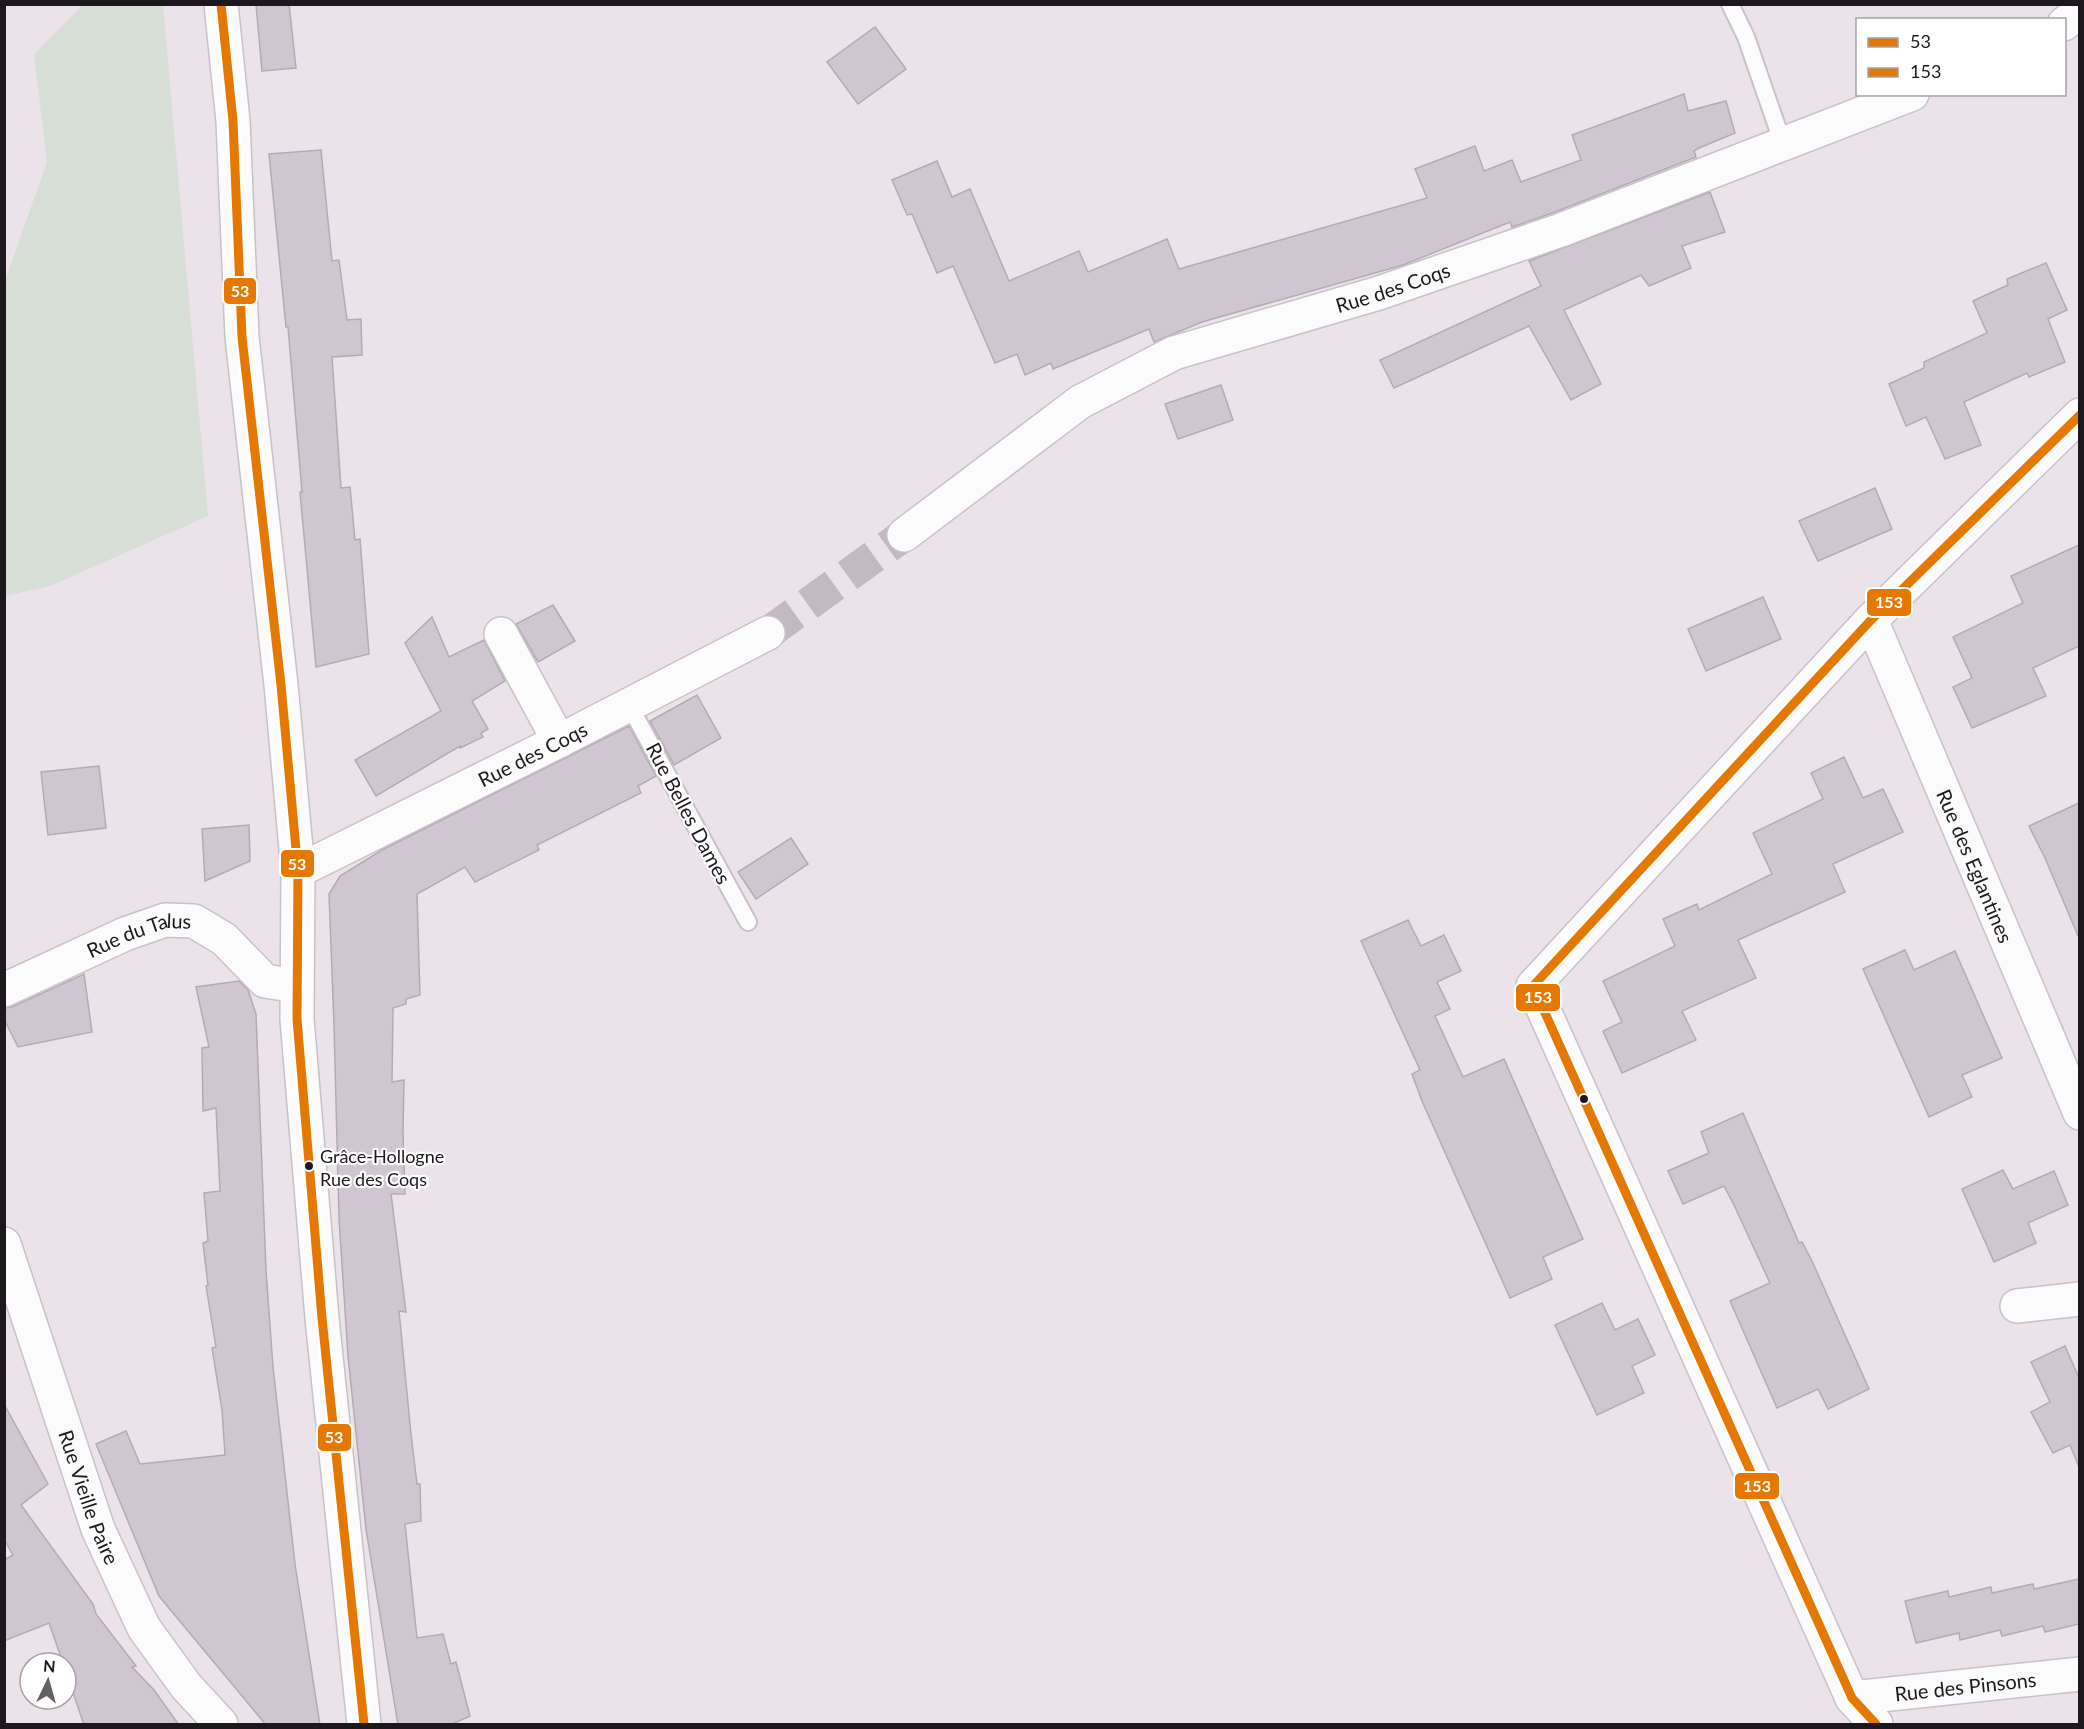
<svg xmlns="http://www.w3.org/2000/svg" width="2084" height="1729" viewBox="0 0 2084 1729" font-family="Lato,sans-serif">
<rect width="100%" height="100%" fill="#ece2ea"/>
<path fill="#d7ded6" d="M 83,5 L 163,5 L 208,516 L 50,586 L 5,596 L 5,281 L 47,162 L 34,54 Z"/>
<g fill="#cfc6d1" stroke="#b2acb2" stroke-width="1.5">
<path d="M 256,4 L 289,4 L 296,68 L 262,71 Z"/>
<path d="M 875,27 L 906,69 L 858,104 L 827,62 Z"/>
<path d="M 1684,94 L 1688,111 L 1726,101 L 1735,133 L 1699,148 L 1694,151 L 1696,157 L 1555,212 L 1512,227 L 1510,222 L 1403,265 L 1202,322 L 1154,342 L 1149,329 L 1053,369 L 1051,363 L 1025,375 L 1017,354 L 995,363 L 953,266 L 937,273 L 912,214 L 907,215 L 892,180 L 937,161 L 952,197 L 970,189 L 1009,281 L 1079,251 L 1088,272 L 1167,239 L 1179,269 L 1427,198 L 1415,169 L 1475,146 L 1484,171 L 1512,160 L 1521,182 L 1581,160 L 1572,135 Z"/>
<path d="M 321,150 L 332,261 L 339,260 L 347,320 L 361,319 L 362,355 L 332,357 L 341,488 L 350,487 L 355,540 L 360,539 L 369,654 L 316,667 L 300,492 L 302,492 L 288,327 L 286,327 L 269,154 Z"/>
<path d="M 1710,192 L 1725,232 L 1682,246 L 1691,268 L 1649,286 L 1641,275 L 1564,310 L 1601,384 L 1571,400 L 1529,326 L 1394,388 L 1380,360 L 1541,286 L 1529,261 Z"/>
<path d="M 2046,263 L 2067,310 L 2048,319 L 2065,362 L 2029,377 L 2027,373 L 1964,402 L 1981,445 L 1945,459 L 1926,417 L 1906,426 L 1889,384 L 1924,368 L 1924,362 L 1987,333 L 1973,301 L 2008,285 L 2007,279 Z"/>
<path d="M 1221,385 L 1233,420 L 1178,439 L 1165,404 Z"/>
<path d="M 1875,488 L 1892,529 L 1818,561 L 1799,521 Z"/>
<path d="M 2079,545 L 2079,646 L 2033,668 L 2046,696 L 1972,728 L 1953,687 L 1972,678 L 1953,637 L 2023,603 L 2011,576 Z"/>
<path d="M 1763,597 L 1781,639 L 1706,671 L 1688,629 Z"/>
<path d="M 553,605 L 575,641 L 538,662 L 516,624 Z"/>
<path d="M 432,617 L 449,657 L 484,640 L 505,681 L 472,701 L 488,729 L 481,733 L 483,737 L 460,748 L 460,746 L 376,796 L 355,760 L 441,711 L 405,643 Z"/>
<path d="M 697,695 L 721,738 L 674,765 L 650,721 Z"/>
<path d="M 629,726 L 656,776 L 638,786 L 641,793 L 537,845 L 539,850 L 475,882 L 465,867 L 417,894 L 420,995 L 406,999 L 406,1004 L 393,1008 L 392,1082 L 404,1080 L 403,1131 L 405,1194 L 391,1194 L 406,1312 L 399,1311 L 411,1434 L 417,1484 L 420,1484 L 421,1521 L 405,1524 L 417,1638 L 443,1634 L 451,1664 L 456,1662 L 470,1716 L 450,1725 L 398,1725 L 366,1529 L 348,1356 L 339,1219 L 334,1025 L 329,894 L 340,876 L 382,850 Z"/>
<path d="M 1844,757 L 1863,798 L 1883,789 L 1903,832 L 1833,864 L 1845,892 L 1738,940 L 1756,978 L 1682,1011 L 1696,1040 L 1622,1073 L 1603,1031 L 1622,1022 L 1603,981 L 1675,946 L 1663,919 L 1697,904 L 1699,910 L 1772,874 L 1753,833 L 1823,799 L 1811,773 Z"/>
<path d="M 99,766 L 106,828 L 48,835 L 41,772 Z"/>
<path d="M 2079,803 L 2079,938 L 2045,858 L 2029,826 Z"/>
<path d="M 249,825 L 250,861 L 205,881 L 202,829 Z"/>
<path d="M 791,838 L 808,864 L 756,899 L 738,872 Z"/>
<path d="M 1408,920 L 1421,946 L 1444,935 L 1461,971 L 1437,982 L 1450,1009 L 1435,1016 L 1463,1077 L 1504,1059 L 1583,1239 L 1543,1257 L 1552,1279 L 1510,1298 L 1422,1101 L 1412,1074 L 1420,1070 L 1361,941 Z"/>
<path d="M 1905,950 L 1914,970 L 1955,951 L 2002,1058 L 1962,1075 L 1972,1097 L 1929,1117 L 1863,969 Z"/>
<path d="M 84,974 L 92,1032 L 18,1047 L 4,1019 L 4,1008 L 12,1007 Z"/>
<path d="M 239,981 L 248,990 L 256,1014 L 266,1270 L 273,1367 L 295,1564 L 320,1725 L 266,1725 L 159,1596 L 96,1444 L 126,1431 L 140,1464 L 225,1455 L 222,1410 L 212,1348 L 216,1347 L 206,1286 L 208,1285 L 203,1243 L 208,1241 L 204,1193 L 220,1191 L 216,1108 L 203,1111 L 202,1048 L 209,1047 L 196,987 Z"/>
<path d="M 1743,1113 L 1799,1243 L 1802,1242 L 1812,1261 L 1869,1389 L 1828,1409 L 1818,1389 L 1777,1408 L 1730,1301 L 1770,1283 L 1734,1205 L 1724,1186 L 1683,1204 L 1668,1171 L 1709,1153 L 1701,1132 Z"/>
<path d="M 2003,1170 L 2013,1189 L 2054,1171 L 2068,1205 L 2028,1223 L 2036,1243 L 1994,1262 L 1962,1189 Z"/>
<path d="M 1602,1303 L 1615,1330 L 1638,1319 L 1655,1355 L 1632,1366 L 1644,1393 L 1597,1415 L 1555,1325 Z"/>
<path d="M 2065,1346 L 2079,1378 L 2079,1467 L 2070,1445 L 2053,1453 L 2031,1412 L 2050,1402 L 2031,1362 Z"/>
<path d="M 4,1404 L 48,1484 L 21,1505 L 93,1604 L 96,1614 L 136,1666 L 132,1667 L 154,1690 L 179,1725 L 84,1725 L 66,1672 L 66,1663 L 63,1663 L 49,1623 L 4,1641 L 4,1560 L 13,1555 L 4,1539 Z"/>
<path d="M 2079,1579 L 2079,1624 L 2045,1632 L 2043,1626 L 2002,1636 L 2000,1630 L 1960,1640 L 1959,1633 L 1916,1643 L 1905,1601 L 1948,1591 L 1949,1597 L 1991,1587 L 1992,1593 L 2033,1584 L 2034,1589 Z"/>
</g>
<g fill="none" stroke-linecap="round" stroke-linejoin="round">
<path stroke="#c3bac1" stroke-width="33" stroke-dasharray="33 16" stroke-linecap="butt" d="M 768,633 L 904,535"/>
<g stroke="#c8c1c8" stroke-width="20">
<g id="service">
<path d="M 1730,4 L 1746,37 L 1783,144"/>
<path d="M 629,705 L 748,922"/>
</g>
</g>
<g stroke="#c8c1c8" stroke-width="36">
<g id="minor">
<path d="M 2064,24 L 2080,11"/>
<path id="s1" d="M 904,535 L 1080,402 L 1174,353 L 1379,293 L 1561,230 L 1912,94"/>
<path id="s2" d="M 1871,620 L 2080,1113"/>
<path d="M 501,634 L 559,741"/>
<path id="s3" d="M 298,871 L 559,741 L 768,633"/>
<path id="s4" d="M 4,990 L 125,934 L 165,920 L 194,921 L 224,939 L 265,981 L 297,986"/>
<path id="s5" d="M 4,1244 L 98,1529 L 144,1628 L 186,1686 L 221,1724"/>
<path d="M 2017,1306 L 2080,1299"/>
<path id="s6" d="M 1852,1698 L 2080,1674"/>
<path d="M 1876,1724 L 1852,1698 L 1533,986 L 1871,620 L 2080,415"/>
</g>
</g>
<g stroke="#c8c1c8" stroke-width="36">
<path id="tertiary" d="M 221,4 L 233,121 L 242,337 L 281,685 L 298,871 L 297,1019 L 322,1318 L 364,1724"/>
</g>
<use href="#service" stroke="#fcfbfc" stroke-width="16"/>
<use href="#minor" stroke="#fcfbfc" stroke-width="33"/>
<use href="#tertiary" stroke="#fcfbfc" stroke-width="33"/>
<g stroke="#fff" stroke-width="14">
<path id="bus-1" d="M 221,4 L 233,121 L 242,337 L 281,685 L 298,871 L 297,1019 L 322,1318 L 364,1724"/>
</g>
<g stroke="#fff" stroke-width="14">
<path id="bus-2" d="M 1876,1724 L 1852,1698 L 1533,986 L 1871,620 L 2080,415"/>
</g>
<use href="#bus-1" stroke="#e47801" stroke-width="9"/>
<use href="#bus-2" stroke="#e47801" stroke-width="9"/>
</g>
<g fill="#1d181d" stroke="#fff" stroke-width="2">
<circle cx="1584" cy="1099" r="5"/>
<circle cx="309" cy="1166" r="5"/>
</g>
<g text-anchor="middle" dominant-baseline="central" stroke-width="4.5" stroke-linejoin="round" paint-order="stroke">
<g font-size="18" fill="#1d181d" stroke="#fff" text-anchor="start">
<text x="320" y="1156">Grâce-Hollogne<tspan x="320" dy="23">Rue des Coqs</tspan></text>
</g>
<g font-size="20" fill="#1d181d" stroke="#fff">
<text stroke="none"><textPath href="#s1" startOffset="555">Rue des Coqs</textPath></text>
<text stroke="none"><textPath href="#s3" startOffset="262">Rue des Coqs</textPath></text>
<text transform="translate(689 813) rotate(62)">Rue Belles Dames</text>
<text stroke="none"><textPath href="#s2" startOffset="267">Rue des Eglantines</textPath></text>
<text stroke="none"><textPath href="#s4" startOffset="147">Rue du Talus</textPath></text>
<text stroke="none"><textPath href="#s5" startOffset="267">Rue Vieille Paire</textPath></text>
<text stroke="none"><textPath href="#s6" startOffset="114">Rue des Pinsons</textPath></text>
</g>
</g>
<g stroke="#fff" stroke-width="2">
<rect x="223" y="277" width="34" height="28" rx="6" fill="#e47801"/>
<rect x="1866" y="588" width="46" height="29" rx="6" fill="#e47801"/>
<rect x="280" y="849" width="35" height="29" rx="6" fill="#e47801"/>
<rect x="1515" y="983" width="46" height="29" rx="6" fill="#e47801"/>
<rect x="317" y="1423" width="35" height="29" rx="6" fill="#e47801"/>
<rect x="1734" y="1472" width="46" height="28" rx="6" fill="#e47801"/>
</g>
<g font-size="16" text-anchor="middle" font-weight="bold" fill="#fff">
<text x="240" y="297">53</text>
<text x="1889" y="608">153</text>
<text x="297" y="870">53</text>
<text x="1538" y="1003">153</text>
<text x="334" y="1443">53</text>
<text x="1757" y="1492">153</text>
</g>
<rect width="2084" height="1729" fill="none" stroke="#1d181d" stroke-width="12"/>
<rect x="1856" y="18" width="210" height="78" fill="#ffffff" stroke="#a5a3a5" stroke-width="1.5"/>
<rect x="1868" y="38" width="30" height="9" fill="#e47801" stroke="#a5a3a5" stroke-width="1.5"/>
<text x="1910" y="48" font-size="18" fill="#1d181d">53</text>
<rect x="1868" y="68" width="30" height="9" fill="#e47801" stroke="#a5a3a5" stroke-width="1.5"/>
<text x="1910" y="78" font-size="18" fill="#1d181d">153</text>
<g transform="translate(48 1681) rotate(5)"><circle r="28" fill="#ffffff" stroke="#a5a3a5" stroke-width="1.5"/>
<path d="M0-4.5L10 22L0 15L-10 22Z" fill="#655f65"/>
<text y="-9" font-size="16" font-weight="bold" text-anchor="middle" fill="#1d181d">N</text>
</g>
</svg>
